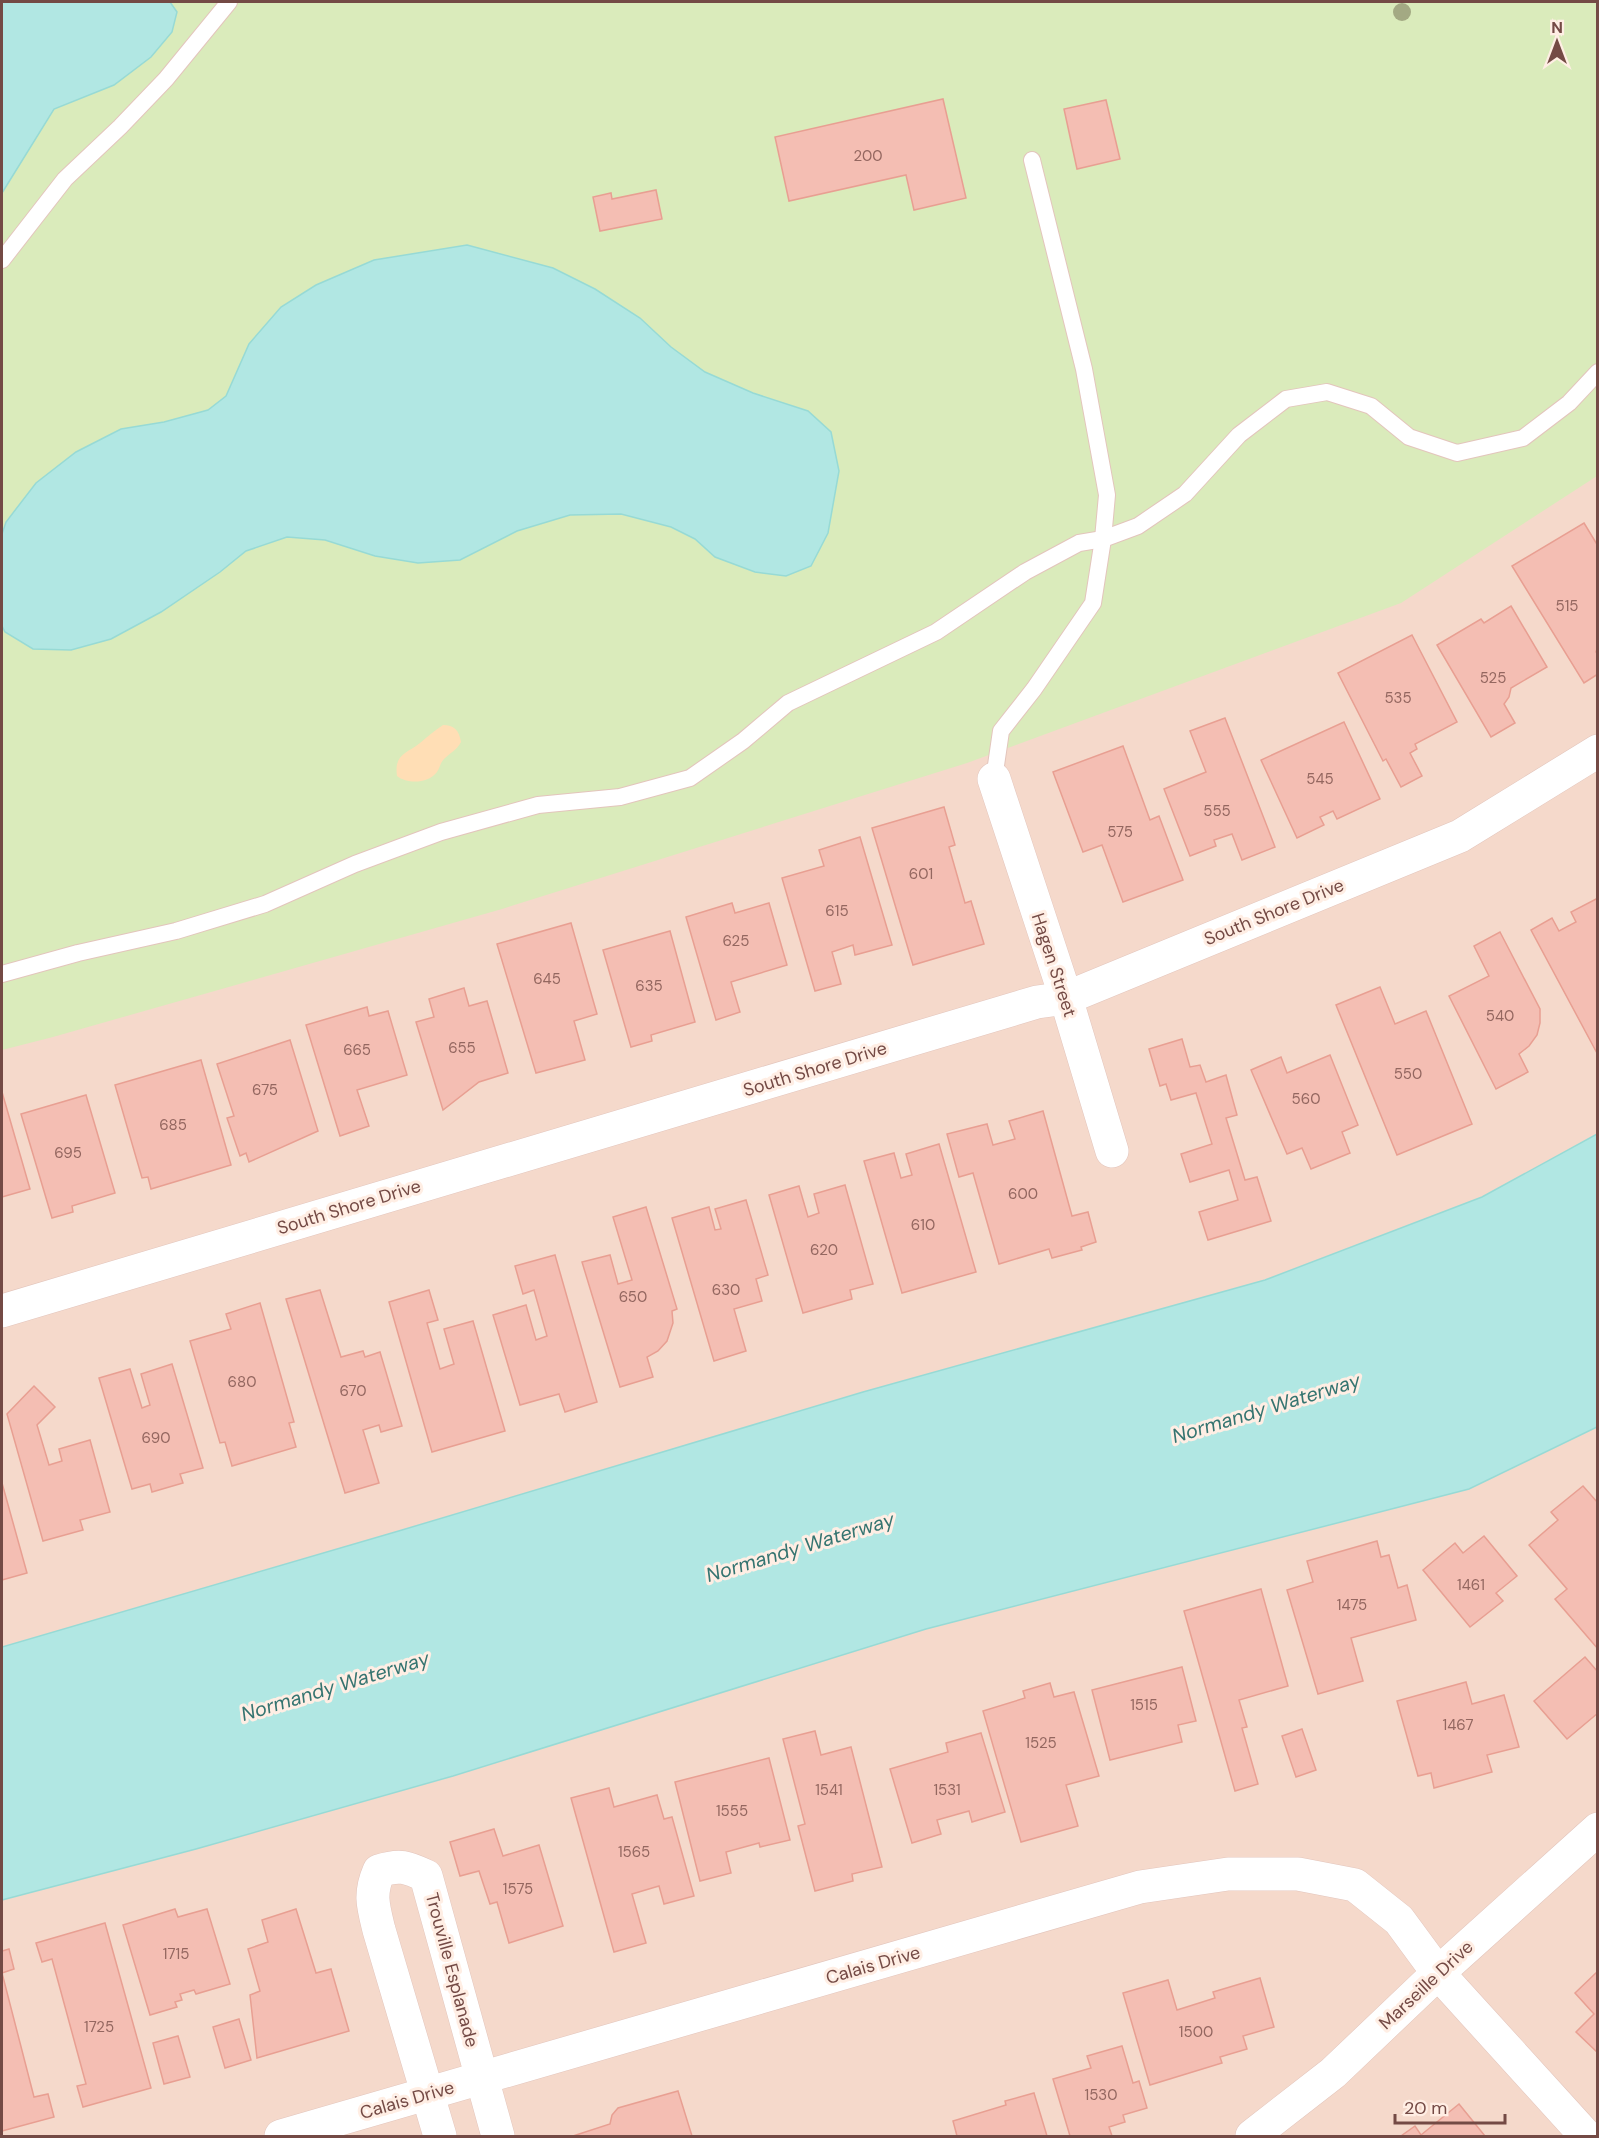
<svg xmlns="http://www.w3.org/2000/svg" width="1599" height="2138" viewBox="0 0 1599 2138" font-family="'DM Sans',sans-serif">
<rect width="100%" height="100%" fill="#fee9dd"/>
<g fill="#f5d9cb">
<path d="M 2,2 L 1597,2 L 1597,1134 L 1482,1197 L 1265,1280 L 2,1647 Z"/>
<path d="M 1597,1427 L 1597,2136 L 2,2136 L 2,1900 L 196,1849 L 453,1776 L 926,1629 L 1469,1489 Z"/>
</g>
<path fill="#daebbb" d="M 2,2 L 1597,2 L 1597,476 L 1401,603 L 967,763 L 502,909 L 53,1037 L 2,1050 Z"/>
<path fill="#ffdeb5" d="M 443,725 C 454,725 459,730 461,742 C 457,750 450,753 444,759 C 440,763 440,768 437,772 C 428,784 407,784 397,776 C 394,754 406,754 420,743 C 427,737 434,731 443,725 Z"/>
<g fill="#b1e7e3" stroke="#97dad5" stroke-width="1.5">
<path d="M 2,2 L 170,2 L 177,12 L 172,32 L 151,57 L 114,85 L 54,109 L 2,193 Z"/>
<path d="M 467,245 L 553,268 L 595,289 L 640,318 L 671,347 L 705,372 L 753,393 L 808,411 L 831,432 L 839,471 L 828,533 L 811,566 L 786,576 L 755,572 L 715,557 L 695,539 L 671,527 L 621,514 L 570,515 L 517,531 L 460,560 L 418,563 L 375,556 L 325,540 L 287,537 L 246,551 L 220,572 L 161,612 L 111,639 L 71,650 L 33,649 L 5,632 L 2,626 L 2,534 L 6,522 L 36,483 L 76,452 L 121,429 L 164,422 L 208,410 L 226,396 L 249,344 L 281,307 L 316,285 L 374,260 Z"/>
<path d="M 1597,1134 L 1597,1427 L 1469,1489 L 926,1629 L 453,1776 L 196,1849 L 2,1900 L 2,1647 L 402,1530 L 863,1392 L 1265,1280 L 1482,1197 Z"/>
</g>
<g fill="#f4beb3" stroke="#e89f92" stroke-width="1.5">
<path d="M 943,99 L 966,198 L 914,210 L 906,175 L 789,201 L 775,137 Z"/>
<path d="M 1106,100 L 1120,159 L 1077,169 L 1064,109 Z"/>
<path d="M 656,190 L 662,219 L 600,231 L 593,197 L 611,193 L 612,199 Z"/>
<path d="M 1584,523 L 1598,546 L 1598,646 L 1596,652 L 1598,655 L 1598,674 L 1584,683 L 1512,566 Z"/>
<path d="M 1511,606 L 1547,667 L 1511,688 L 1509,697 L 1504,704 L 1515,723 L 1491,737 L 1437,645 L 1481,619 L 1484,623 Z"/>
<path d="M 1412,635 L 1457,722 L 1415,744 L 1417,749 L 1410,753 L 1422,776 L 1401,787 L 1386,759 L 1383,761 L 1338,673 Z"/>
<path d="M 1225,718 L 1275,847 L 1242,860 L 1232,834 L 1214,840 L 1216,846 L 1190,856 L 1164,789 L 1206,772 L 1190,731 Z"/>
<path d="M 1344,722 L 1380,799 L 1337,819 L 1333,811 L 1320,817 L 1324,825 L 1297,838 L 1261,760 Z"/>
<path d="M 1123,746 L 1150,820 L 1159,816 L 1183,880 L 1123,902 L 1102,845 L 1083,852 L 1053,772 Z"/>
<path d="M 944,807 L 955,845 L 949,847 L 965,903 L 971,901 L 984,944 L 913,965 L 872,828 Z"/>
<path d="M 860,837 L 892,945 L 855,955 L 853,945 L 832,952 L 841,984 L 815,991 L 782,878 L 824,866 L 819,850 Z"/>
<path d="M 1598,898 L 1598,1055 L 1531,930 L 1552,918 L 1559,931 L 1576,922 L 1571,912 Z"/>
<path d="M 732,903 L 735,913 L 769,903 L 787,965 L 731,982 L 740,1012 L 716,1020 L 686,917 Z"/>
<path d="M 571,923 L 597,1014 L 574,1021 L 585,1060 L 536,1073 L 497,944 Z"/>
<path d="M 670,931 L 695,1022 L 651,1035 L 652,1041 L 631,1047 L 603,950 Z"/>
<path d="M 1500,932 L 1540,1009 L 1540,1023 L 1537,1035 L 1529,1046 L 1519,1054 L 1528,1072 L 1496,1089 L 1449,996 L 1489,976 L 1474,946 Z"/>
<path d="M 1380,987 L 1395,1024 L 1426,1011 L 1472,1124 L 1397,1155 L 1336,1005 Z"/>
<path d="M 464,988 L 469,1006 L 487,1001 L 508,1073 L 479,1082 L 443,1110 L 416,1022 L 434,1017 L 429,999 Z"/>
<path d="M 367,1007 L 369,1016 L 388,1011 L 407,1075 L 357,1090 L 369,1126 L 340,1136 L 306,1025 Z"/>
<path d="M 1182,1039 L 1190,1067 L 1200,1065 L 1206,1082 L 1226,1075 L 1237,1115 L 1226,1118 L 1245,1180 L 1257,1177 L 1271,1221 L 1208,1240 L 1199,1212 L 1238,1200 L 1229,1170 L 1190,1182 L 1181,1154 L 1212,1144 L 1196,1093 L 1171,1100 L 1166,1084 L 1160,1086 L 1149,1049 Z"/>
<path d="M 290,1040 L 318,1131 L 249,1162 L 246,1153 L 240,1156 L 227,1118 L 234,1116 L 217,1064 Z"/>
<path d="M 1330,1055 L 1358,1125 L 1342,1132 L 1350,1153 L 1311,1169 L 1302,1148 L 1287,1154 L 1251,1070 L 1281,1057 L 1287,1073 Z"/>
<path d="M 201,1060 L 231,1165 L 151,1189 L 148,1177 L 142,1178 L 115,1085 Z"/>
<path d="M 2,1092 L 30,1189 L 2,1197 Z"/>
<path d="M 86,1095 L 115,1193 L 72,1206 L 73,1212 L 52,1218 L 21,1114 Z"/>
<path d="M 1043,1111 L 1072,1216 L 1088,1212 L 1096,1242 L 1081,1247 L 1082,1250 L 1052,1258 L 1049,1249 L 999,1264 L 973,1173 L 959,1177 L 947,1134 L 987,1124 L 993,1145 L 1015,1139 L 1009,1121 Z"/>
<path d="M 939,1144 L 976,1272 L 902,1293 L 864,1161 L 894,1153 L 901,1178 L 912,1175 L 906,1154 Z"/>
<path d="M 845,1185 L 873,1284 L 850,1290 L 852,1299 L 803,1313 L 769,1195 L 799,1186 L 808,1217 L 819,1213 L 814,1194 Z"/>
<path d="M 746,1200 L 768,1275 L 756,1279 L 762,1301 L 734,1309 L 746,1351 L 714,1361 L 672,1218 L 709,1207 L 715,1230 L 721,1229 L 715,1209 Z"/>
<path d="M 646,1207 L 677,1309 L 672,1311 L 673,1323 L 667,1341 L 658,1351 L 647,1357 L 653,1377 L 620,1387 L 582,1262 L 610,1255 L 618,1284 L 632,1280 L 613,1217 Z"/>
<path d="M 555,1255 L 597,1402 L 565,1412 L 559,1394 L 520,1405 L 493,1315 L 526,1305 L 536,1340 L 547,1336 L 534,1290 L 523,1294 L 515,1266 Z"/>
<path d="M 320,1290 L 341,1357 L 363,1351 L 365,1357 L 380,1352 L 402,1426 L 381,1432 L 379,1425 L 363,1430 L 379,1483 L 345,1493 L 286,1299 Z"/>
<path d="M 429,1290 L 438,1320 L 427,1323 L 440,1369 L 454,1364 L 444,1329 L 473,1321 L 505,1431 L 432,1452 L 389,1302 Z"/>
<path d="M 260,1303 L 294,1422 L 289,1423 L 296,1447 L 232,1466 L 225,1442 L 220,1443 L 190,1341 L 231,1329 L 226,1314 Z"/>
<path d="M 172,1364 L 203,1468 L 180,1474 L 183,1483 L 152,1492 L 150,1484 L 132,1489 L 99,1378 L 130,1369 L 142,1408 L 150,1405 L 141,1374 Z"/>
<path d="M 34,1386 L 55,1407 L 37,1425 L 49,1465 L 62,1461 L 59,1449 L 90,1440 L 110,1512 L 80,1520 L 83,1530 L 43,1541 L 7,1414 Z"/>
<path d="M 2,1483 L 27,1573 L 2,1580 Z"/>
<path d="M 1583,1486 L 1598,1503 L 1598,1649 L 1555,1599 L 1567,1589 L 1529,1545 L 1558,1520 L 1551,1512 Z"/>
<path d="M 1484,1536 L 1517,1576 L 1496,1593 L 1503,1601 L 1470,1627 L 1423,1570 L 1455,1543 L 1463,1553 Z"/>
<path d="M 1377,1541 L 1381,1557 L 1389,1555 L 1398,1588 L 1407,1585 L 1416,1620 L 1351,1638 L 1363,1681 L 1318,1694 L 1287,1590 L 1313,1582 L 1307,1561 Z"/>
<path d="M 1261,1589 L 1288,1686 L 1239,1700 L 1247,1727 L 1242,1728 L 1258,1784 L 1235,1791 L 1184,1611 Z"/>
<path d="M 1585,1657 L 1598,1672 L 1598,1713 L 1567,1739 L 1534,1701 Z"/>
<path d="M 1182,1667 L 1196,1721 L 1178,1725 L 1182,1742 L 1110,1760 L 1092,1690 Z"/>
<path d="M 1466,1682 L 1472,1704 L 1504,1695 L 1519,1747 L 1487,1755 L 1492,1772 L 1434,1788 L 1431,1773 L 1418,1776 L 1397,1701 Z"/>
<path d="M 1050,1683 L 1054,1697 L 1074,1692 L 1099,1776 L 1066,1785 L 1078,1826 L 1021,1842 L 983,1711 L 1025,1698 L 1023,1691 Z"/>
<path d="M 1302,1729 L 1316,1770 L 1296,1777 L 1282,1736 Z"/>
<path d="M 815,1731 L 821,1755 L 851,1747 L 882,1867 L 852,1874 L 853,1881 L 815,1891 L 798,1826 L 805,1824 L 783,1739 Z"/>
<path d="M 981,1733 L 1005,1812 L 972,1822 L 969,1811 L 937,1820 L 941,1834 L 912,1843 L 890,1769 L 948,1752 L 946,1743 Z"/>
<path d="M 769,1758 L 790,1840 L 760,1847 L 759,1843 L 726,1852 L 731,1873 L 700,1881 L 675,1782 Z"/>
<path d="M 609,1788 L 614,1807 L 657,1795 L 664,1819 L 672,1817 L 694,1896 L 664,1904 L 659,1886 L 632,1894 L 646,1943 L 614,1952 L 571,1798 Z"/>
<path d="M 494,1829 L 503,1856 L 539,1845 L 563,1926 L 509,1943 L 497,1902 L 490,1904 L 479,1871 L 460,1876 L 450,1842 Z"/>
<path d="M 175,1909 L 178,1917 L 207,1909 L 230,1984 L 196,1994 L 194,1990 L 180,1994 L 182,2000 L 175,2002 L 177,2007 L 150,2015 L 123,1925 Z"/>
<path d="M 296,1909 L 316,1973 L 331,1969 L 349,2031 L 257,2058 L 250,1995 L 260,1991 L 248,1949 L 268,1942 L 262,1920 Z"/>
<path d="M 105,1923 L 151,2088 L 83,2107 L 77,2086 L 86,2084 L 52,1959 L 42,1962 L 36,1943 Z"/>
<path d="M 9,1949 L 14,1969 L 2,1973 L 34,2097 L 48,2094 L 54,2117 L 2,2131 L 2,1951 Z"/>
<path d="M 1598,1971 L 1598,2053 L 1576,2032 L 1594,2014 L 1575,1993 Z"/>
<path d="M 1260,1978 L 1274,2027 L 1243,2036 L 1247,2049 L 1220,2057 L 1222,2063 L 1150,2085 L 1123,1993 L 1168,1980 L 1177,2010 L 1215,1998 L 1213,1992 Z"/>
<path d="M 239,2019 L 251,2060 L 225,2068 L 213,2027 Z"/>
<path d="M 178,2036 L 190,2077 L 164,2084 L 153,2043 Z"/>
<path d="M 1122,2046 L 1133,2083 L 1139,2081 L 1147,2108 L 1123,2115 L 1125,2122 L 1109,2127 L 1112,2136 L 1070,2136 L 1053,2079 L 1091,2068 L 1087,2056 Z"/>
<path d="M 678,2091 L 692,2136 L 573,2136 L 610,2124 L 612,2115 L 618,2108 Z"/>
<path d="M 1034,2093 L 1047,2136 L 957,2136 L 953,2121 L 1006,2105 L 1005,2101 Z"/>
<path d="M 1459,2104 L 1485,2136 L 1401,2136 L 1415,2126 L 1421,2135 Z"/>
</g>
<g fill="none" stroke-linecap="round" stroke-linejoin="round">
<g stroke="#e3c5bc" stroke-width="18">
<g id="lane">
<path d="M 2,260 L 65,179 L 120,127 L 166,79 L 229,2"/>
<path d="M 994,779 L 1001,731 L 1034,689 L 1093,603 L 1103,539 L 1107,495 L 1084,369 L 1032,160"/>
<path d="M 2,974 L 78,953 L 176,931 L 265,904 L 355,864 L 441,832 L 538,805 L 620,797 L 690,778 L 743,741 L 788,703 L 936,632 L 1025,572 L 1079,543 L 1103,539 L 1138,526 L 1185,494 L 1239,435 L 1286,399 L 1327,392 L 1371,406 L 1409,437 L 1457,453 L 1523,438 L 1569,403 L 1598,372"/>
</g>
</g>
<g stroke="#e3c5bc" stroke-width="34">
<g id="street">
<path d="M 994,779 L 1066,998 L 1112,1151"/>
<path d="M 2,1311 L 1037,1002 L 1066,998 L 1460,836 L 1598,751"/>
<path d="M 281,2136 L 1140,1887 L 1228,1874 L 1298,1874 L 1355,1885 L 1399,1920 L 1438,1973 L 1586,2136"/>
<path d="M 440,2136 L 379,1930 C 373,1906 369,1894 379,1871 C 400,1864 407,1867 426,1876 L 498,2136"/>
<path d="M 1252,2136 L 1333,2073 L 1438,1973 L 1598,1829"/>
</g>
</g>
<use href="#lane" stroke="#fff" stroke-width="16"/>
<use href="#street" stroke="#fff" stroke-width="33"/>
</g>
<circle fill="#a3a983" cx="1402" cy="12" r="9"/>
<g text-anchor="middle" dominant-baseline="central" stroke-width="6" stroke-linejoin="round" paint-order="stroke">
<g font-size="15" fill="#946760">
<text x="868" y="156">200</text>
<text x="1567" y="606">515</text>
<text x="1493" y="678">525</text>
<text x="1398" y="698">535</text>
<text x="1320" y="779">545</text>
<text x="1217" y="811">555</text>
<text x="1120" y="832">575</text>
<text x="921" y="874">601</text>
<text x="837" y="911">615</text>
<text x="736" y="941">625</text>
<text x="547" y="979">645</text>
<text x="649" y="986">635</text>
<text x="1500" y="1016">540</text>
<text x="462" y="1048">655</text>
<text x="357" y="1050">665</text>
<text x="1408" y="1074">550</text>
<text x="265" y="1090">675</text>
<text x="1306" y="1099">560</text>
<text x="173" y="1125">685</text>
<text x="68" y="1153">695</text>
<text x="1023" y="1194">600</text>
<text x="923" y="1225">610</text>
<text x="824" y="1250">620</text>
<text x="726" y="1290">630</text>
<text x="633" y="1297">650</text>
<text x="242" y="1382">680</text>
<text x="353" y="1391">670</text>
<text x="156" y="1438">690</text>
<text x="1471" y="1585">1461</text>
<text x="1352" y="1605">1475</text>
<text x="1144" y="1705">1515</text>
<text x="1458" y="1725">1467</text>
<text x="1041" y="1743">1525</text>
<text x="829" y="1790">1541</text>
<text x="947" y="1790">1531</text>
<text x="732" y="1811">1555</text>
<text x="634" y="1852">1565</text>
<text x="518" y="1889">1575</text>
<text x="176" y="1954">1715</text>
<text x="99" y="2027">1725</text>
<text x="1196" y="2032">1500</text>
<text x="1101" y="2095">1530</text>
</g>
<g font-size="18" fill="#744a45" stroke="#ffeee4">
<text transform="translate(1274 912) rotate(-22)">South Shore Drive</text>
<text transform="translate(1054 965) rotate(72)">Hagen Street</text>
<text transform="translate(815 1069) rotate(-17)">South Shore Drive</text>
<text transform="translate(349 1207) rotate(-17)">South Shore Drive</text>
<text transform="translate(873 1965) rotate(-16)">Calais Drive</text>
<text transform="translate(452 1970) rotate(75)">Trouville Esplanade</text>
<text transform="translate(1426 1985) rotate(-43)">Marseille Drive</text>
<text transform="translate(407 2100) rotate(-16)">Calais Drive</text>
</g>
<g font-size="20" font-style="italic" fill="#357470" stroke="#ffeee4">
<text transform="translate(1266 1408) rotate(-17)">Normandy Waterway</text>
<text transform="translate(800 1547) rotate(-17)">Normandy Waterway</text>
<text transform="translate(335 1686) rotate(-17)">Normandy Waterway</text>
</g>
</g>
<rect width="1599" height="2138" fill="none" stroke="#744a45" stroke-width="6"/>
<g transform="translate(1557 42)" stroke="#ffeee4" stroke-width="4.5" paint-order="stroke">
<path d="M0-4.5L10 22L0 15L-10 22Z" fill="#744a45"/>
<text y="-9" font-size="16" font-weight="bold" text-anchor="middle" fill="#744a45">N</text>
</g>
<path d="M1395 2114v9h110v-9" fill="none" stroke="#744a45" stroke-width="3"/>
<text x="1404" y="2114" font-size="18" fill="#744a45" stroke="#ffeee4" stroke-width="4.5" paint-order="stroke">20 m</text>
</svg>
